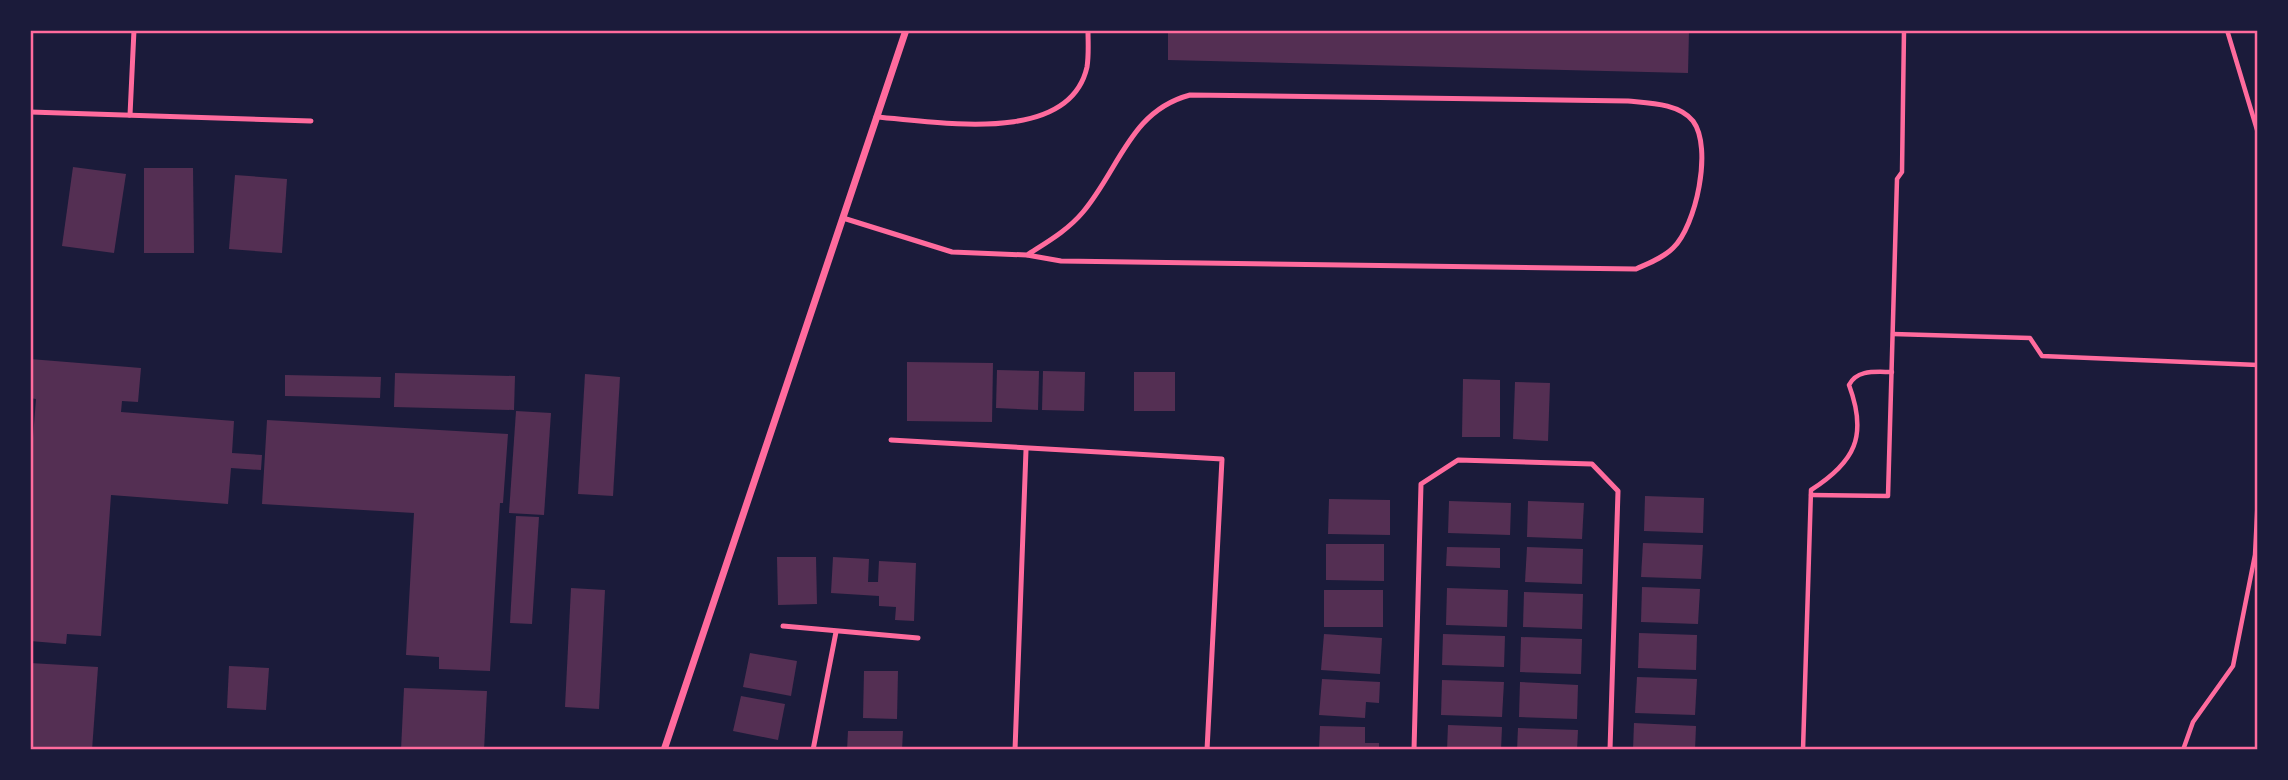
<svg xmlns="http://www.w3.org/2000/svg" width="2288" height="780" viewBox="0 0 2288 780" font-family="Figtree,sans-serif">
<rect width="100%" height="100%" fill="#1b1b3a"/>
<g fill="#542f53">
<path d="M 1168,30 L 1689,30 L 1688,73 L 1168,60 Z"/>
<path d="M 73,167 L 126,174 L 114,253 L 62,246 Z"/>
<path d="M 144,168 L 193,168 L 194,253 L 144,253 Z"/>
<path d="M 235,175 L 287,179 L 282,253 L 229,249 Z"/>
<path d="M 30,359 L 141,368 L 138,402 L 122,401 L 121,412 L 234,421 L 232,453 L 262,455 L 261,470 L 231,468 L 228,504 L 111,495 L 101,636 L 67,634 L 66,644 L 30,641 L 30,476 L 36,399 L 30,398 Z"/>
<path d="M 907,362 L 993,363 L 992,422 L 907,421 Z"/>
<path d="M 997,370 L 1039,371 L 1038,410 L 996,408 Z"/>
<path d="M 1043,371 L 1085,372 L 1084,411 L 1042,410 Z"/>
<rect x="1134" y="372" width="41" height="39"/>
<path d="M 395,373 L 515,376 L 514,410 L 394,407 Z"/>
<path d="M 585,374 L 620,377 L 613,496 L 578,494 Z"/>
<path d="M 285,375 L 381,377 L 380,398 L 285,396 Z"/>
<path d="M 1463,379 L 1500,380 L 1500,437 L 1462,437 Z"/>
<path d="M 1515,382 L 1550,383 L 1548,441 L 1513,439 Z"/>
<path d="M 516,411 L 551,413 L 544,515 L 509,513 Z"/>
<path d="M 267,420 L 508,434 L 503,503 L 500,503 L 490,671 L 439,669 L 439,657 L 406,655 L 414,513 L 262,504 Z"/>
<path d="M 1645,496 L 1704,498 L 1703,533 L 1644,531 Z"/>
<path d="M 1329,499 L 1390,500 L 1390,535 L 1328,534 Z"/>
<path d="M 1449,501 L 1511,503 L 1510,535 L 1448,533 Z"/>
<path d="M 1528,501 L 1584,503 L 1582,539 L 1527,537 Z"/>
<path d="M 516,516 L 539,517 L 532,624 L 510,623 Z"/>
<path d="M 1643,543 L 1703,545 L 1701,579 L 1641,577 Z"/>
<path d="M 1326,544 L 1384,544 L 1384,581 L 1326,580 Z"/>
<path d="M 1447,547 L 1500,548 L 1500,568 L 1446,566 Z"/>
<path d="M 1527,547 L 1583,549 L 1582,584 L 1525,582 Z"/>
<path d="M 777,557 L 816,557 L 817,604 L 778,605 Z"/>
<path d="M 833,557 L 869,559 L 868,582 L 878,582 L 879,561 L 916,563 L 914,621 L 895,620 L 896,607 L 879,606 L 879,596 L 831,593 Z"/>
<path d="M 1642,587 L 1700,589 L 1698,624 L 1641,622 Z"/>
<path d="M 571,588 L 605,590 L 599,709 L 565,707 Z"/>
<path d="M 1447,588 L 1508,590 L 1507,627 L 1446,625 Z"/>
<rect x="1324" y="590" width="59" height="37"/>
<path d="M 1524,592 L 1583,594 L 1582,629 L 1523,627 Z"/>
<path d="M 1639,633 L 1697,635 L 1696,670 L 1638,668 Z"/>
<path d="M 1324,634 L 1382,638 L 1380,674 L 1321,670 Z"/>
<path d="M 1443,634 L 1505,636 L 1504,667 L 1442,665 Z"/>
<path d="M 1521,637 L 1582,639 L 1581,674 L 1520,672 Z"/>
<path d="M 750,653 L 797,661 L 791,696 L 743,687 Z"/>
<path d="M 30,663 L 98,667 L 92,750 L 30,750 Z"/>
<path d="M 229,666 L 269,668 L 266,710 L 227,708 Z"/>
<path d="M 864,671 L 898,671 L 897,719 L 863,718 Z"/>
<path d="M 1637,677 L 1697,679 L 1695,715 L 1635,713 Z"/>
<path d="M 1322,679 L 1380,682 L 1379,703 L 1366,702 L 1365,718 L 1319,715 Z"/>
<path d="M 1442,680 L 1504,682 L 1502,717 L 1441,715 Z"/>
<path d="M 1520,682 L 1578,685 L 1577,719 L 1519,717 Z"/>
<path d="M 404,688 L 487,691 L 484,750 L 401,750 Z"/>
<path d="M 741,696 L 785,704 L 778,740 L 733,731 Z"/>
<path d="M 1634,723 L 1696,726 L 1695,750 L 1633,750 Z"/>
<path d="M 1448,725 L 1502,727 L 1501,750 L 1447,750 Z"/>
<path d="M 1320,726 L 1365,727 L 1365,743 L 1379,743 L 1379,750 L 1319,750 Z"/>
<path d="M 1518,728 L 1578,730 L 1577,750 L 1517,750 Z"/>
<path d="M 848,731 L 903,731 L 902,750 L 847,750 Z"/>
</g>
<g fill="none" stroke-linecap="round" stroke-linejoin="round">
<g stroke="#ff6b9d" stroke-width="4.5">
<path d="M 2227,30 L 2258,133"/>
<path d="M 1893,334 L 2030,338 L 2042,356 L 2258,365"/>
<path d="M 1811,495 L 1888,496 L 1897,179 L 1902,172 L 1904,30"/>
<path d="M 1803,750 L 1811,490 C 1855,462 1868,436 1849,385 C 1857,369 1876,372 1892,372"/>
<path d="M 2183,750 L 2193,722 L 2233,666 L 2255,555 L 2258,495"/>
</g>
<g stroke="#ff6b9d" stroke-width="5">
<path d="M 30,112 L 311,121"/>
<path d="M 130,115 L 134,30"/>
<path d="M 876,117 C 935,121 1069,147 1087,67 C 1089,55 1088,42 1088,30"/>
<path d="M 843,218 L 952,252 L 1027,255 L 1061,261 L 1636,269 C 1649,263 1663,258 1673,248 C 1696,226 1713,148 1693,121 C 1679,103 1648,103 1628,101 L 1190,95 C 1130,111 1120,168 1083,212 C 1067,231 1047,242 1027,255"/>
<path d="M 891,440 L 1222,459 L 1207,750"/>
<path d="M 783,626 L 918,638"/>
<path d="M 813,750 L 836,632"/>
<path d="M 1015,750 L 1026,450"/>
<path d="M 1414,750 L 1421,484 L 1458,460 L 1592,464 L 1618,491 L 1610,750"/>
</g>
<path stroke="#ff6b9d" stroke-width="7" d="M 664,750 L 906,30"/>
</g>
<rect width="2288" height="780" fill="none" stroke="#1b1b3a" stroke-width="63"/>
<rect x="32" y="32" width="2224" height="716" fill="none" stroke="#ff6b9d" stroke-width="2.5"/>
</svg>
